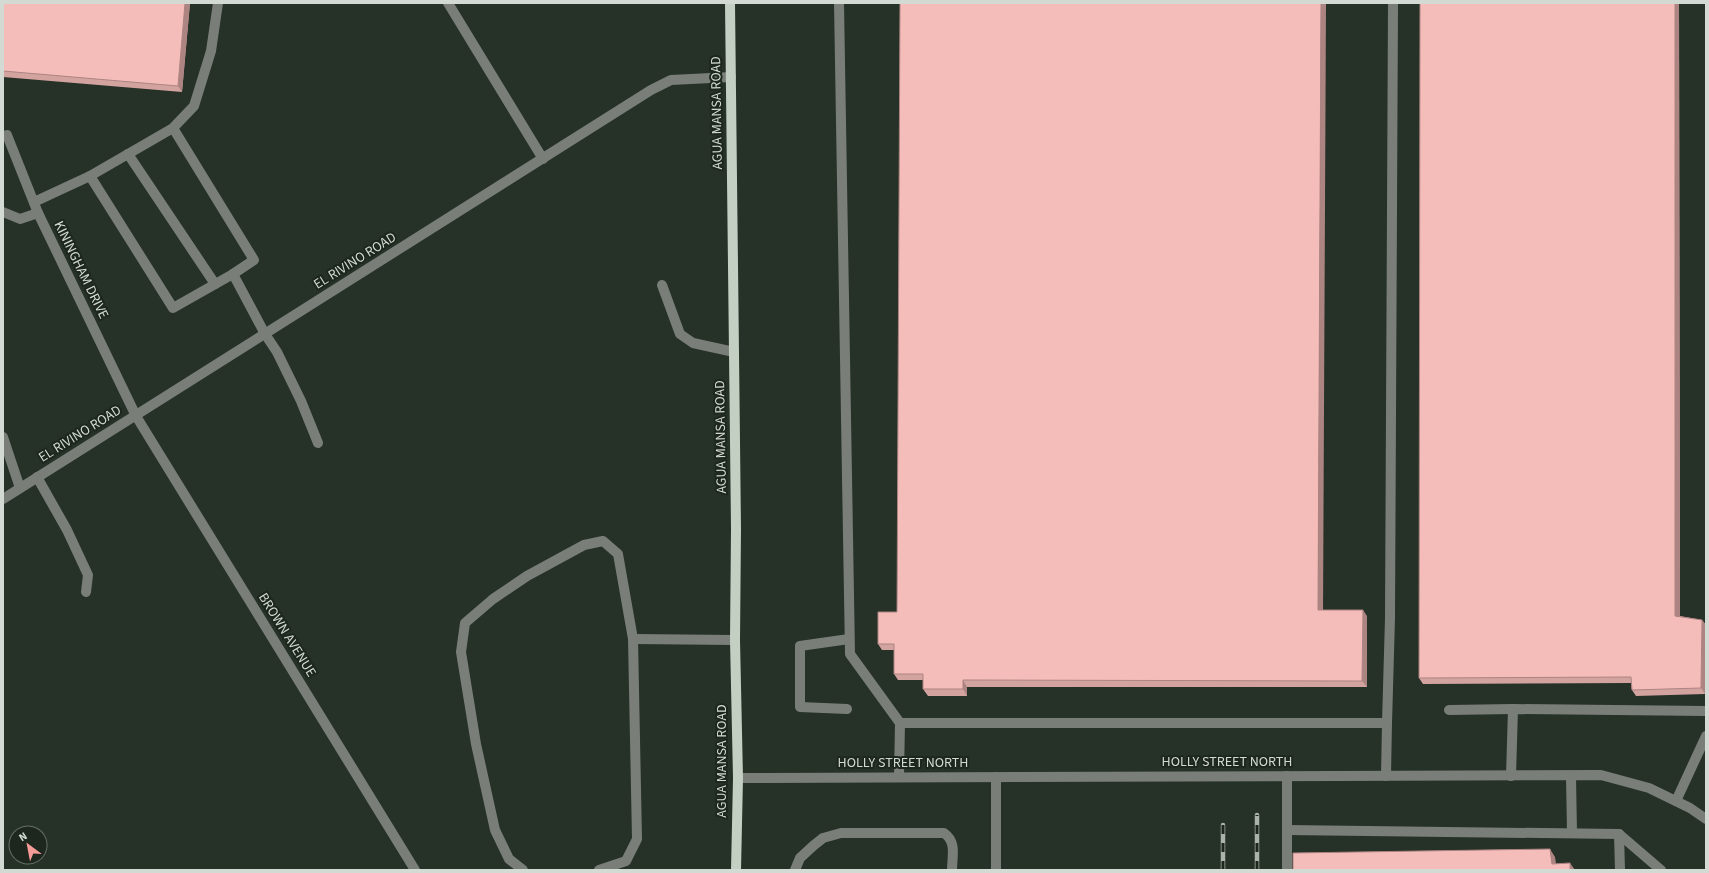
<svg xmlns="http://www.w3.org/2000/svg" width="1709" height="873" viewBox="0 0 1709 873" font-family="'Source Sans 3',sans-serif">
<rect width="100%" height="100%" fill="#263127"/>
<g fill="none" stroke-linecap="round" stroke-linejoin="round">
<g stroke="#797e79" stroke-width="10">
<path d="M 448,3 L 543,159"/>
<path d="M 839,3 L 850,654 L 900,723 L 899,777"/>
<path d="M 173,128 L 254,260 L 233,274 L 173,308 L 90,176 L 173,128 L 194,106 L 211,51 L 218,3"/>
<path d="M 3,136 L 7,135 L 38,213 L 136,416 L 415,870"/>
<path d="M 128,154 L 215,284"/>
<path d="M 34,202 L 90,176"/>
<path d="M 3,212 L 20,219 L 38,213"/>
<path d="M 233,274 L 265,334 L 277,352 L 301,401 L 318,443"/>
<path d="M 662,285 L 680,334 L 693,343 L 734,352"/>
<path d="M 3,437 L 20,488"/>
<path d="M 37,477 L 67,530 L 88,575 L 86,592"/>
<path d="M 3,499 L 651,90 L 671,80 L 731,77"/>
<path d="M 633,639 L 735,640"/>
<path d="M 847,709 L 800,707 L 800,646 L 849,639"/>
<path d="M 1449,710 L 1513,709"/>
<path d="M 900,723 L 1387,723 L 1386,776"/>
<path d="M 1387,723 L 1390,618 L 1393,3"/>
<path d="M 1511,776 L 1513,709 L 1706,711"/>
<path d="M 1571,776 L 1572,833"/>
<path d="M 738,778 L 1601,775 L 1649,788 L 1690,808 L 1706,819"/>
<path d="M 1676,801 L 1706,736"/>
<path d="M 1287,830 L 1619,834 L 1661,870"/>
<path d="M 1619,834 L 1620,870"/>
<path d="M 523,870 L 509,859 L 495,830 L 476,744 L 461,652 L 465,623 L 493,599 L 527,576 L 584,545 L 603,541 L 618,554 L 633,639 L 637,839 L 626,861 L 599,870"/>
<path d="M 795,870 L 800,858 L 813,846 L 823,838 L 841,833 L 944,833 C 957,842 952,856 952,870"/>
<path d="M 996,870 L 996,777"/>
<path d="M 1287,870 L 1287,776"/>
</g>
<path stroke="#c4cfc4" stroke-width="10" d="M 730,3 L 736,529 L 735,640 L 738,778 L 736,870"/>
<g stroke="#abb3ab" stroke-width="4.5">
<g id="rail">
<path d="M 1223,870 L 1223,825"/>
<path d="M 1257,870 L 1257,815"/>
</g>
</g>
<use href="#rail" stroke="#1d271d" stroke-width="3" stroke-dasharray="9" stroke-linecap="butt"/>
</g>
<g fill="#d3a3a0">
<path d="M 3,3 L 190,3 L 182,92 L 3,77 Z"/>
<path d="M 1679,3 L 1680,616 L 1702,620 L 1706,625 L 1705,694 L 1636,696 L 1632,690 L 1631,683 L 1423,684 L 1419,678 Z"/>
<path d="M 1323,610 L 1367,616 L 1367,687 L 967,687 L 967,696 L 928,696 L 923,689 L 923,680 L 898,680 L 894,674 L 894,650 L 882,650 L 878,644 L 897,612 Z"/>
</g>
<g fill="#ac8482">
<path d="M 185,3 L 190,3 L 182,92 L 178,86 Z"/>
<path d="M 1321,3 L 1326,3 L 1323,616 L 1318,610 Z"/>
<path d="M 1675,3 L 1679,3 L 1680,622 L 1675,616 Z"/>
<path d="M 1363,610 L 1367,616 L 1367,687 L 1362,681 Z"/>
<path d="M 1702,620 L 1706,625 L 1705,694 L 1701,688 Z"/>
<path d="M 963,680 L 967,687 L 967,696 L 963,689 Z"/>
<path d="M 1550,849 L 1555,857 L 1557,870 L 1552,864 Z"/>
<path d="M 1570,863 L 1575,870 L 1570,870 Z"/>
</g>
<g fill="#f5bdba" stroke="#ac8482">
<path d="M 3,3 L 185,3 L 178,86 L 3,71 Z"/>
<path d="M 900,3 L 1321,3 L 1318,610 L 1363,610 L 1362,681 L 963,680 L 963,689 L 923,689 L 923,674 L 894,674 L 894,644 L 878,644 L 878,612 L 897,612 Z"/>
<path d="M 1420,3 L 1675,3 L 1675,616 L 1702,620 L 1701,688 L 1632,690 L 1631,677 L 1419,678 Z"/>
<path d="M 1550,849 L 1552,864 L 1570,863 L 1570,870 L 1293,870 L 1293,853 Z"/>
</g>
<g text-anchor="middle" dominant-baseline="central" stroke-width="4" stroke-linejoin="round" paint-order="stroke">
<g font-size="14" fill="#d3dad3" stroke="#1d271d">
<text transform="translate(717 113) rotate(-91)">AGUA MANSA ROAD</text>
<text transform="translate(355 261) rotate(-32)">EL RIVINO ROAD</text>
<text transform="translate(81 270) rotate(64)">KININGHAM DRIVE</text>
<text transform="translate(80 434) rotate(-32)">EL RIVINO ROAD</text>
<text transform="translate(721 437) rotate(-91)">AGUA MANSA ROAD</text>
<text transform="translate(287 635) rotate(58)">BROWN AVENUE</text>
<text transform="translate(722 761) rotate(-90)">AGUA MANSA ROAD</text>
<text x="1227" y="762">HOLLY STREET NORTH</text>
<text x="903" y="763">HOLLY STREET NORTH</text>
</g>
</g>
<rect width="1709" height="873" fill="none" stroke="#d3dad3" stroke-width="8"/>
<g transform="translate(28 845) rotate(328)"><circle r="19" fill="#1d271d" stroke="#666f66"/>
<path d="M0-3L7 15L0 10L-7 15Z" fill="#f59b98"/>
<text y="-6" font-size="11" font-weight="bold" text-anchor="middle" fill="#d3dad3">N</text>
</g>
</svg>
